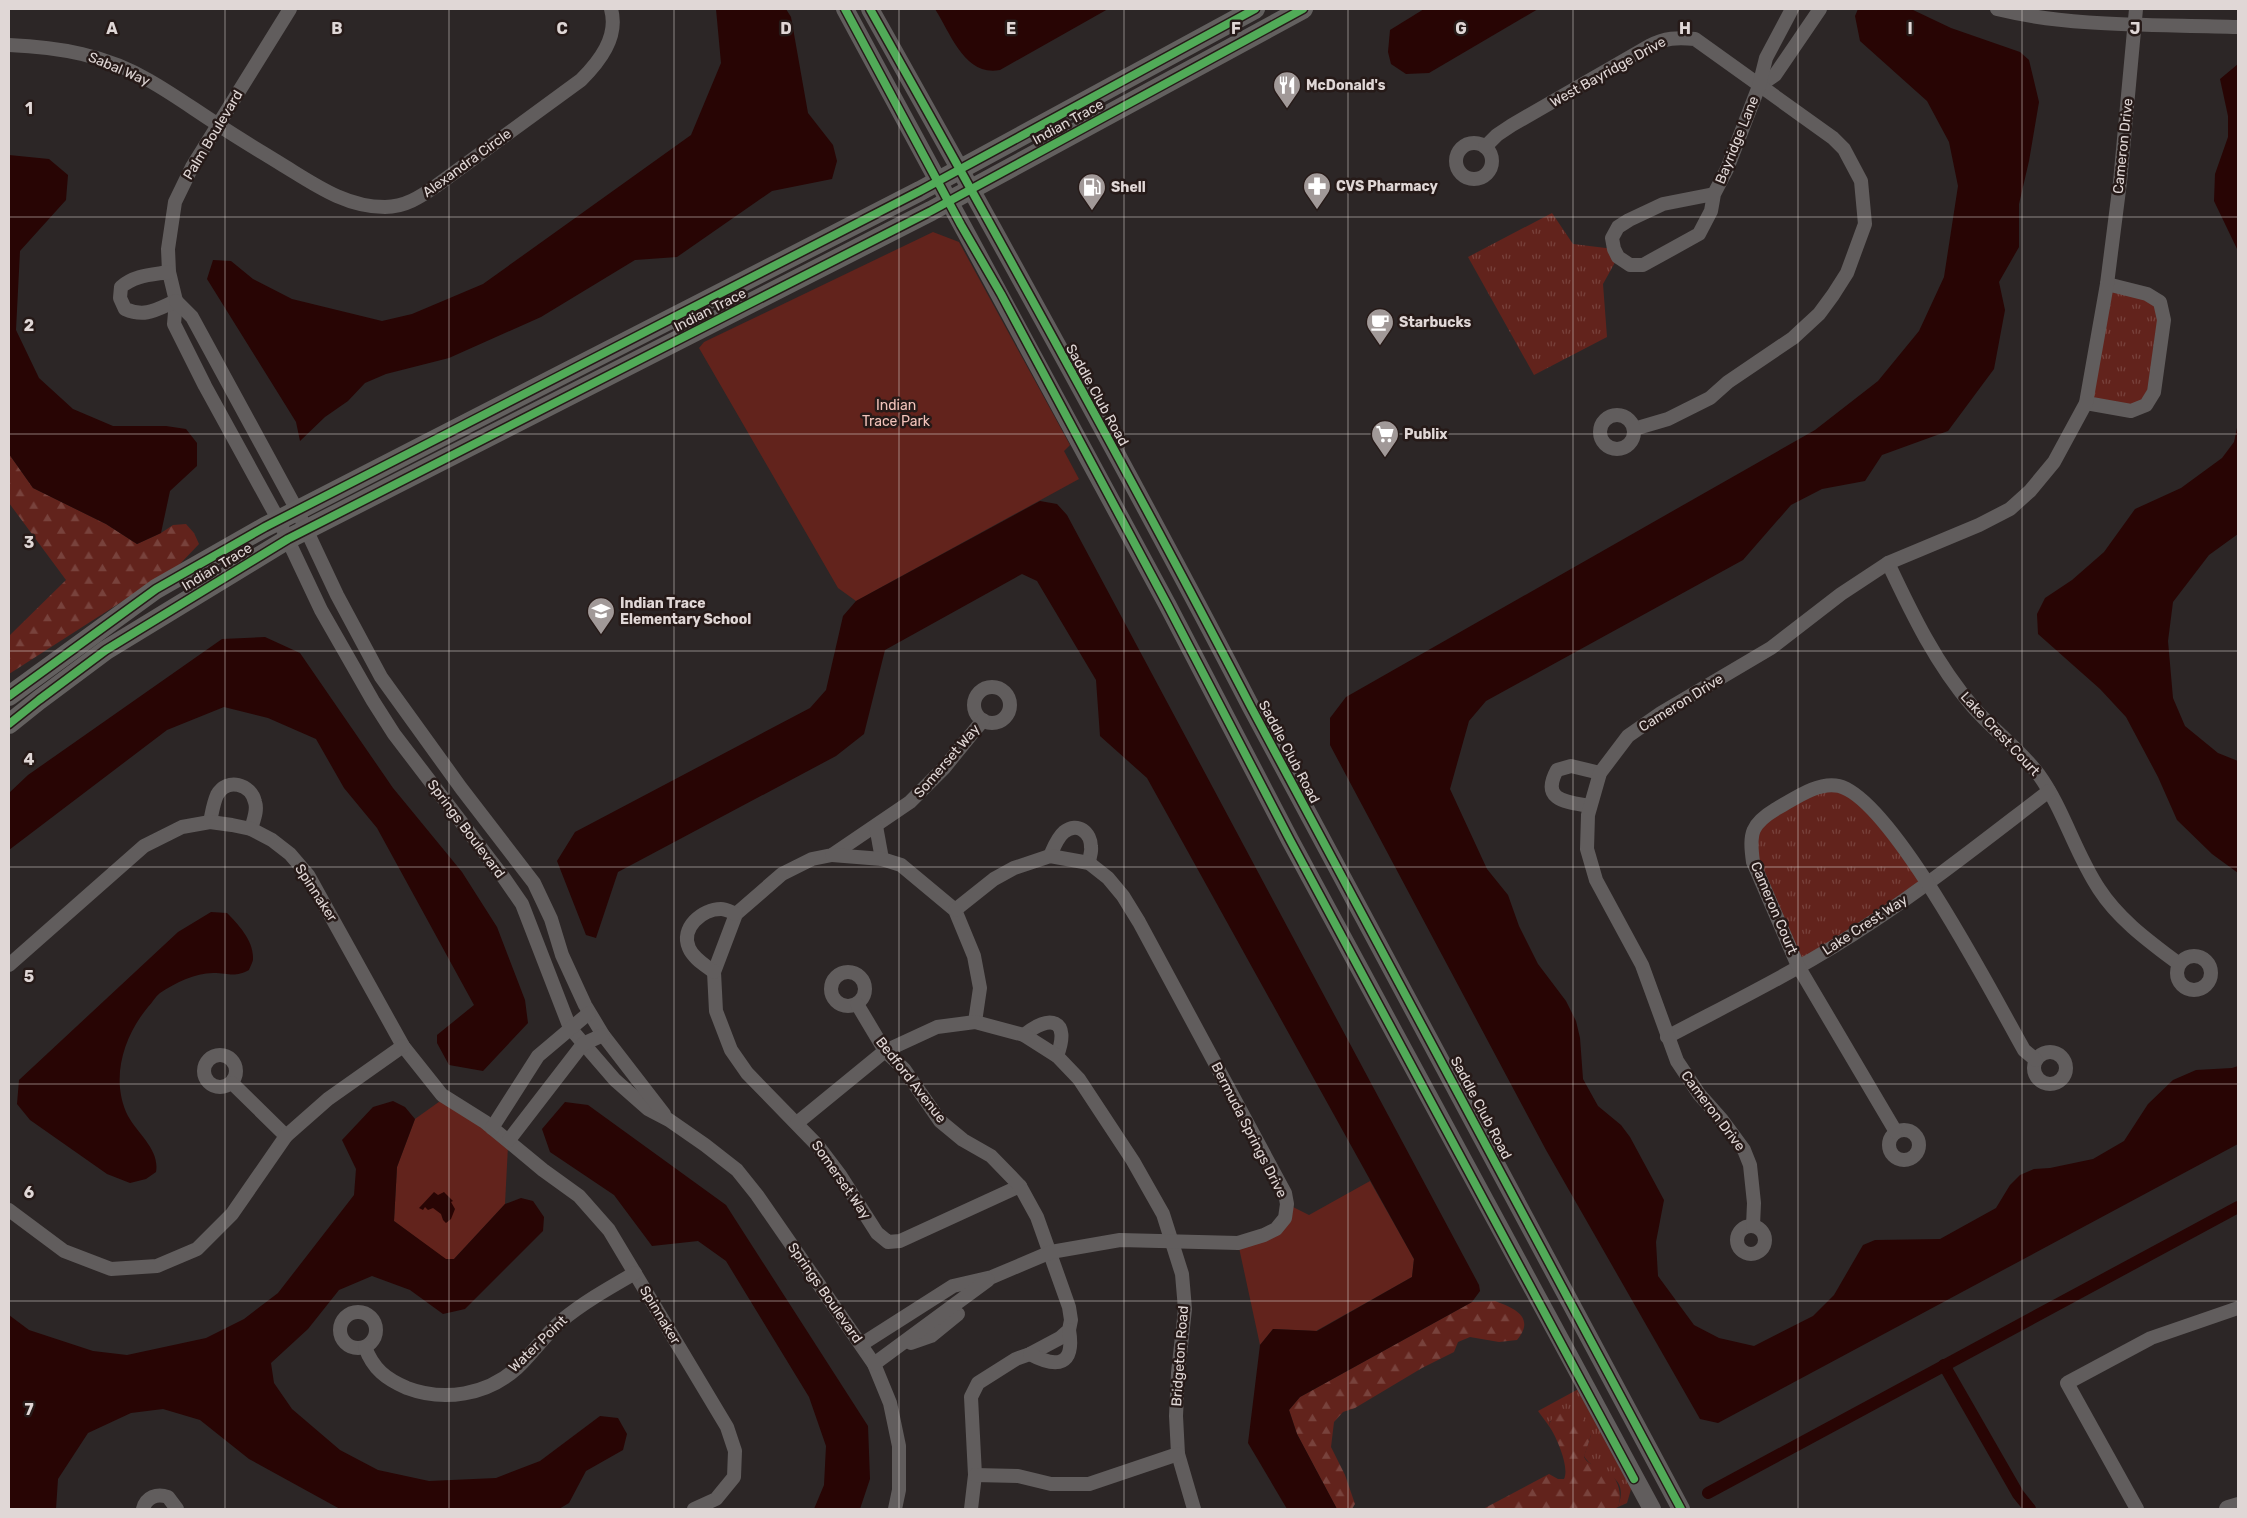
<svg xmlns="http://www.w3.org/2000/svg" width="2247" height="1518" viewBox="0 0 2247 1518" font-family="Rubik,sans-serif">
<defs>
<pattern id="grass-tufts" width="24" height="20" patternUnits="userSpaceOnUse" patternTransform="scale(1.25)"><rect width="24" height="20" fill="#62231c"/><path d="M3 7l-1-3M5 7V3M7 7l1-3M15 17l-1-3M17 17v-4M19 17l1-3" fill="none" stroke="#78423c"/></pattern>
<pattern id="forest-firs" width="22" height="20" patternUnits="userSpaceOnUse" patternTransform="scale(1.25)"><rect width="22" height="20" fill="#62231c"/><path d="M5 1l3.5 6h-7zM16 11l3.5 6h-7z" fill="#78423c"/></pattern>
</defs>
<rect width="100%" height="100%" fill="#2c2626"/>
<g fill="url(#grass-tufts)">
<path d="M 1552,213 L 1573,244 L 1614,249 L 1618,257 L 1603,284 L 1607,337 L 1534,375 L 1468,257 Z"/>
<path d="M 2107,284 L 2160,302 L 2146,405 L 2086,403 Z"/>
<path d="M 1850,790 L 1928,883 L 1798,966 L 1753,862 L 1754,827 L 1803,793 Z"/>
<path d="M 1584,1386 L 1634,1479 L 1627,1503 L 1618,1507 C 1632,1471 1594,1475 1584,1456 L 1591,1435 L 1550,1421 L 1549,1426 L 1538,1411 Z"/>
</g>
<g fill="url(#forest-firs)">
<path d="M 9,454 L 33,488 L 106,524 L 137,544 L 161,533 L 173,525 L 186,524 L 194,533 L 199,544 L 179,565 L 9,674 L 9,636 L 66,580 L 9,503 Z"/>
<path d="M 1495,1301 C 1514,1308 1536,1317 1517,1340 L 1499,1342 L 1470,1337 L 1458,1342 L 1454,1352 L 1422,1368 L 1355,1408 L 1343,1412 L 1334,1422 L 1331,1447 L 1345,1475 L 1355,1504 L 1352,1509 L 1337,1509 L 1297,1434 L 1289,1410 L 1300,1397 L 1472,1302 Z"/>
<path d="M 1565,1410 L 1581,1412 L 1591,1435 L 1584,1457 C 1588,1465 1596,1465 1604,1469 C 1618,1476 1623,1494 1618,1507 L 1614,1509 L 1483,1509 L 1549,1474 L 1558,1479 L 1564,1479 C 1570,1467 1556,1436 1549,1426 C 1551,1417 1557,1413 1565,1410 Z"/>
</g>
<g fill="#62231c">
<path d="M 933,232 L 959,242 L 1070,445 L 1064,451 L 1079,479 L 856,601 L 838,588 L 699,348 L 704,342 Z"/>
<path d="M 443,1099 L 508,1146 L 505,1204 L 454,1259 L 446,1260 L 394,1221 L 397,1167 L 415,1119 Z"/>
<path d="M 1370,1181 L 1414,1259 L 1412,1277 L 1316,1331 L 1273,1329 L 1260,1345 L 1238,1243 L 1276,1229 L 1287,1204 L 1309,1215 Z"/>
</g>
<g fill="#280504">
<path d="M 716,9 L 786,9 L 791,17 L 808,113 L 833,145 L 837,161 L 832,179 L 772,191 L 677,257 L 635,260 L 541,317 L 449,358 L 386,374 L 365,383 L 348,401 L 325,417 L 300,441 L 296,422 L 207,279 L 213,260 L 231,261 L 253,279 L 292,299 L 382,321 L 412,314 L 483,284 L 691,135 L 721,63 Z"/>
<path d="M 935,9 L 1108,9 L 1000,70 C 965,77 951,34 935,9 Z"/>
<path d="M 1424,9 L 1538,9 L 1429,73 L 1406,74 L 1391,64 L 1388,52 L 1390,30 Z"/>
<path d="M 1858,9 L 1911,9 L 1951,28 L 2020,52 L 2029,60 L 2039,102 L 2029,161 L 2019,204 L 2019,247 L 1999,282 L 2005,310 L 1994,369 L 1948,431 L 1882,455 L 1865,481 L 1822,489 L 1791,505 L 1743,560 L 1486,701 L 1469,721 L 1450,789 L 1487,869 L 1508,895 L 1519,926 L 1538,964 L 1566,1001 L 1576,1021 L 1580,1038 L 1583,1079 L 1598,1106 L 1621,1125 L 1630,1137 L 1664,1200 L 1656,1242 L 1658,1276 L 1694,1325 L 1719,1338 L 1754,1346 L 1813,1316 L 1834,1295 L 1863,1245 L 1875,1240 L 1940,1239 L 1996,1208 L 2010,1185 L 2020,1175 L 2034,1169 L 2050,1168 L 2093,1159 L 2124,1141 L 2148,1104 L 2173,1080 L 2196,1070 L 2232,1068 L 2238,1066 L 2238,1144 L 1718,1423 L 1700,1419 L 1546,1150 L 1330,745 L 1330,718 L 1346,697 L 1815,430 L 1878,381 L 1919,331 L 1944,277 L 1958,186 L 1949,142 L 1927,101 L 1860,41 L 1855,16 Z"/>
<path d="M 2238,64 L 2238,251 L 2214,201 L 2215,174 L 2228,137 L 2228,116 L 2220,79 Z"/>
<path d="M 9,155 L 49,159 L 68,175 L 66,200 L 20,251 L 16,330 L 39,378 L 73,409 L 113,426 L 166,426 L 186,429 L 197,443 L 197,466 L 170,491 L 161,533 L 137,544 L 106,524 L 33,488 L 9,454 Z"/>
<path d="M 2238,423 L 2238,534 L 2209,555 L 2173,602 L 2168,641 L 2173,698 L 2185,726 L 2218,753 L 2238,761 L 2238,873 L 2212,854 L 2177,820 L 2158,777 L 2126,717 L 2100,689 L 2038,634 L 2037,614 L 2045,598 L 2072,580 L 2104,552 L 2135,509 L 2181,488 L 2222,458 L 2234,442 Z"/>
<path d="M 1040,501 L 1057,504 L 1067,515 L 1479,1285 L 1480,1291 L 1472,1302 L 1300,1397 L 1289,1410 L 1297,1434 L 1337,1509 L 1287,1509 L 1248,1443 L 1260,1345 L 1273,1329 L 1317,1331 L 1412,1277 L 1414,1259 L 1147,778 L 1100,736 L 1096,680 L 1037,581 L 1022,574 L 885,650 L 864,734 L 836,756 L 618,872 L 596,938 L 586,935 L 557,861 L 575,832 L 810,708 L 826,690 L 843,616 L 856,601 Z"/>
<path d="M 265,637 L 300,653 L 393,788 L 462,872 L 497,927 L 525,1000 L 528,1023 L 483,1071 L 449,1065 L 437,1043 L 437,1035 L 474,1005 L 377,828 L 344,788 L 316,739 L 268,718 L 224,707 L 167,730 L 9,850 L 9,793 L 28,775 L 222,639 Z"/>
<path d="M 211,912 L 227,913 C 238,924 254,941 253,959 C 253,962 250,967 249,970 C 234,978 229,973 213,973 C 195,973 175,983 160,993 C 155,997 152,1003 148,1007 C 123,1037 110,1080 128,1116 C 138,1134 160,1150 156,1172 L 146,1179 L 130,1183 L 107,1174 L 30,1120 L 17,1104 L 19,1080 L 178,932 Z"/>
<path d="M 393,1101 L 405,1107 L 415,1119 L 397,1167 L 394,1221 L 446,1259 L 454,1259 L 505,1204 L 521,1198 L 533,1201 L 544,1217 L 543,1231 L 465,1309 L 443,1314 L 410,1290 L 372,1276 L 339,1290 L 308,1329 L 271,1363 L 274,1383 L 292,1409 L 340,1450 L 378,1470 L 429,1481 L 496,1478 L 540,1461 L 600,1416 L 618,1418 L 627,1434 L 623,1450 L 586,1471 L 569,1503 L 559,1509 L 340,1509 L 249,1459 L 200,1420 L 163,1409 L 131,1413 L 88,1433 L 58,1479 L 56,1509 L 9,1509 L 9,1315 L 29,1330 L 93,1351 L 127,1355 L 206,1338 L 244,1319 L 278,1293 L 354,1195 L 356,1169 L 342,1140 L 373,1107 Z"/>
<path d="M 565,1102 L 588,1105 L 726,1205 L 868,1426 L 870,1479 L 860,1509 L 814,1509 L 824,1485 L 826,1446 L 809,1397 L 726,1261 L 698,1241 L 652,1246 L 614,1195 L 550,1152 L 542,1129 Z"/>
<path d="M 434,1192 L 438,1195 L 444,1192 L 453,1201 L 451,1202 L 455,1209 L 451,1219 L 446,1223 L 443,1220 L 441,1214 L 433,1208 L 428,1210 L 425,1207 L 423,1210 L 419,1208 Z"/>
</g>
<g fill="none" stroke-linecap="round" stroke-linejoin="round">
<g stroke="#280504" stroke-width="12">
<path d="M 1944,1365 L 2018,1494 L 2030,1509"/>
<path d="M 1708,1493 L 2238,1207"/>
</g>
<g stroke="#615d5d" stroke-width="14">
<path d="M 290,9 L 192,167 L 175,202 L 168,249 L 169,272 L 176,301 L 174,324 L 205,386 L 278,519 L 321,610 L 373,701 L 394,734 L 504,878 L 522,904 L 570,1028 L 615,1080 L 648,1109 L 669,1120 L 705,1145 L 737,1170 L 757,1195 L 874,1364 L 890,1403 L 899,1446 L 899,1490 L 895,1509"/>
<path d="M 1997,9 C 2074,28 2160,24 2238,27"/>
<path d="M 9,45 C 58,47 107,55 150,81 C 173,94 195,110 217,124 C 238,138 260,151 281,164 C 314,184 345,207 385,207 C 405,207 420,197 436,186 L 581,80 C 599,62 619,37 611,9"/>
<path d="M 1759,86 L 1775,75 L 1820,9"/>
<circle cx="1474" cy="161" r="18"/>
<path d="M 1485,147 L 1497,135 L 1512,125 L 1649,46 C 1665,38 1677,37 1695,39 L 1833,138 L 1844,149 L 1861,181 L 1865,224 L 1847,273 L 1833,295 L 1819,314 L 1793,338 L 1728,382 L 1710,398 L 1668,419 L 1634,429"/>
<path d="M 1714,194 L 1663,204 L 1629,220 L 1618,227 L 1612,238 L 1614,249 L 1618,257 L 1630,265 L 1643,265 L 1699,234 L 1711,211 L 1714,194 L 1727,169 L 1759,86 L 1766,58 L 1792,9"/>
<path d="M 169,272 C 151,275 135,275 121,287 L 120,298 L 125,309 C 146,318 157,309 176,301"/>
<path d="M 176,301 L 192,317 L 297,510 L 337,595 L 381,677 L 461,788 L 534,883 L 551,919 L 562,955 L 585,1005 L 603,1035 L 664,1114"/>
<path d="M 2086,403 L 2131,411 L 2146,405 L 2154,392 L 2164,320 L 2160,302 L 2147,294 L 2107,284"/>
<circle cx="1617" cy="432" r="17"/>
<path d="M 1888,563 C 1912,614 1936,664 1973,707 C 1994,731 2020,749 2039,775 C 2064,810 2075,853 2099,889 C 2119,920 2150,942 2179,964"/>
<circle cx="992" cy="705" r="18"/>
<path d="M 983,720 L 944,768 L 910,802 L 832,855 L 812,859 L 782,874 L 736,914 L 714,972 L 716,1011 L 731,1050 L 747,1073 L 818,1146 L 840,1175 L 877,1233 L 888,1242 L 900,1241 L 1020,1186"/>
<path d="M 1590,806 C 1567,802 1540,801 1557,770 L 1571,766 L 1600,773"/>
<path d="M 210,822 C 212,813 213,804 217,795 C 227,777 251,784 255,802 C 258,811 253,821 251,829"/>
<path d="M 876,826 L 882,859"/>
<path d="M 832,855 L 882,859 L 901,865 L 955,910 L 974,956 L 980,988 L 975,1022"/>
<path d="M 1050,856 C 1054,847 1057,838 1064,832 C 1078,821 1091,833 1091,847 C 1092,852 1089,858 1089,863"/>
<circle cx="2194" cy="973" r="17"/>
<path d="M 9,965 L 144,846 L 182,827 L 210,822 L 232,825 L 251,829 L 272,840 L 290,854 L 308,875 L 403,1046 L 442,1095 L 485,1122 L 543,1170 L 579,1196 L 609,1230 L 727,1427 L 735,1451 L 734,1477 L 716,1499 L 694,1509"/>
<circle cx="848" cy="989" r="17"/>
<path d="M 714,972 C 705,965 693,958 689,948 C 680,928 702,909 721,909 C 726,909 731,912 736,914"/>
<path d="M 857,1004 L 885,1051 L 904,1069 L 940,1121 L 963,1140 L 991,1156 L 1020,1186 L 1037,1217 L 1069,1307 L 1071,1320 L 1069,1330 L 1060,1338 L 1030,1354 L 1016,1359 L 978,1383 L 971,1397 L 975,1475 L 971,1509"/>
<path d="M 1024,1035 C 1050,1014 1071,1019 1057,1056"/>
<path d="M 1667,1037 C 1735,1001 1805,967 1869,924 C 1931,883 1990,836 2049,791"/>
<circle cx="2050" cy="1068" r="16"/>
<circle cx="220" cy="1071" r="16"/>
<path d="M 232,1083 L 286,1136"/>
<path d="M 797,1123 L 885,1051 L 937,1027 L 975,1022 L 1024,1035 L 1057,1056 L 1079,1079 L 1133,1161 L 1163,1214 L 1182,1274 L 1185,1309 L 1178,1373 L 1176,1416 L 1178,1454 L 1194,1509"/>
<path d="M 492,1128 L 538,1056 L 589,1013"/>
<circle cx="1904" cy="1145" r="15"/>
<path d="M 1896,1132 L 1798,966 L 1753,862 C 1749,833 1751,824 1776,809 C 1794,799 1818,781 1839,786 C 1892,799 1994,997 2024,1050 L 2036,1060"/>
<path d="M 509,1140 L 583,1044 L 603,1035"/>
<path d="M 9,1210 L 64,1251 L 111,1269 L 157,1266 L 197,1249 L 232,1214 L 286,1136 L 328,1099 L 403,1046"/>
<circle cx="1751" cy="1240" r="14"/>
<path d="M 1753,1226 L 1754,1203 L 1750,1165 L 1744,1150 L 1722,1120 L 1699,1094 L 1677,1061 L 1642,965 L 1596,880 L 1587,849 L 1588,815 L 1600,773 L 1628,736 L 1661,713 L 1771,648 L 1841,594 L 1888,563 L 1979,525 L 2010,509 L 2030,491 L 2054,462 L 2086,403 L 2107,284 L 2120,182 L 2136,9"/>
<circle cx="358" cy="1330" r="18"/>
<path d="M 911,1343 L 931,1336 L 958,1314"/>
<path d="M 862,1344 L 953,1286 L 992,1277 L 1051,1252 L 1120,1240 L 1238,1243 L 1264,1235 L 1276,1229 L 1285,1218 L 1287,1204 L 1285,1193 L 1139,922 L 1123,896 L 1108,878 L 1089,863 L 1050,856 L 1014,868 L 994,879 L 955,910"/>
<path d="M 365,1347 C 373,1369 386,1379 407,1388 C 444,1402 487,1395 517,1368 C 533,1353 544,1336 561,1321 C 584,1302 609,1288 635,1273"/>
<path d="M 1030,1354 C 1058,1369 1075,1365 1069,1330"/>
<path d="M 874,1364 L 988,1280"/>
<path d="M 975,1475 L 1018,1476 L 1051,1484 L 1089,1484 L 1178,1454"/>
<path d="M 143,1509 C 146,1497 157,1493 168,1497 L 177,1509"/>
<path d="M 2137,1509 L 2067,1383 L 2151,1338 L 2238,1308"/>
</g>
<g stroke="#615d5d" stroke-width="18">
<path d="M 845,9 L 1167,604 L 1290,840 L 1652,1509"/>
<path d="M 870,9 C 1000,240 1129,472 1251,707 L 1681,1509"/>
<path d="M 2228,1509 L 2238,1506"/>
</g>
<g stroke="#63605f" stroke-width="20">
<path d="M 9,696 L 156,589 L 265,527 L 920,191 L 1255,9"/>
<path d="M 9,724 L 39,700 L 106,650 L 288,539 L 931,211 L 1303,9"/>
</g>
<g stroke="#261a18" stroke-width="11">
<g id="cycleway">
<path d="M 845,9 L 961,225 L 1001,294 L 1167,604 L 1290,840 L 1634,1479"/>
<path d="M 870,9 C 1000,240 1129,472 1251,707 L 1681,1509"/>
<path d="M 9,696 L 156,589 L 265,527 L 920,191 L 1255,9"/>
<path d="M 9,724 L 39,700 L 106,650 L 288,539 L 931,211 L 1303,9"/>
</g>
</g>
<use href="#cycleway" stroke="#51ab58" stroke-width="8"/>
</g>
<path fill="none" stroke="#e0d7d6" stroke-width="1" stroke-opacity="0.55" d="M 225,9 L 225,1509M 449,9 L 449,1509M 674,9 L 674,1509M 899,9 L 899,1509M 1124,9 L 1124,1509M 1348,9 L 1348,1509M 1573,9 L 1573,1509M 1798,9 L 1798,1509M 2022,9 L 2022,1509M 9,217 L 2238,217M 9,434 L 2238,434M 9,651 L 2238,651M 9,867 L 2238,867M 9,1084 L 2238,1084M 9,1301 L 2238,1301"/>
<defs>
<g id="restaurant-pin" transform="scale(1.4375)"><path d="M0 17L-7.5 6A9.5 9.5 0 1 1 7.5 6Z" fill="#a19998" stroke="#261a18"/><path d="M-5-6h1v4h1v-4h1v4h1v-4h1v5L-1.5 .5V6h-2V.5L-5-1ZM5-6V6H3V1.5H1.5Q1.5-4 5-6Z" fill="#fff"/></g>
<g id="pharmacy-pin" transform="scale(1.4375)"><path d="M0 17L-7.5 6A9.5 9.5 0 1 1 7.5 6Z" fill="#a19998" stroke="#261a18"/><path d="M-2-6h4v4h4v4h-4v4h-4v-4h-4v-4h4Z" fill="#fff"/></g>
<g id="fuel-pin" transform="scale(1.4375)"><path d="M0 17L-7.5 6A9.5 9.5 0 1 1 7.5 6Z" fill="#a19998" stroke="#261a18"/><path d="M-5.5-6h7V0h2V4h1.3V-2.5L3-4.5l.8-.8L6-3V5H2.5V1h-1V6h-7ZM-4.2-4.7v3.2H.2V-4.7Z" fill="#fff"/></g>
<g id="cafe-pin" transform="scale(1.4375)"><path d="M0 17L-7.5 6A9.5 9.5 0 1 1 7.5 6Z" fill="#a19998" stroke="#261a18"/><path d="M-5.5-4.5H6V0H3Q3 3.5 0 3.5H-2.5Q-5.5 3.5-5.5 0ZM3-3.2v2h1.7v-2ZM-6 4.5H4V6H-6Z" fill="#fff"/></g>
<g id="supermarket-pin" transform="scale(1.4375)"><path d="M0 17L-7.5 6A9.5 9.5 0 1 1 7.5 6Z" fill="#a19998" stroke="#261a18"/><path d="M-6-5.5h2.5l.6 2H6L4.5 2H-2.5L-4.4-4H-6ZM-1.5 3.2a1.3 1.3 0 1 0 .1 0ZM3 3.2a1.3 1.3 0 1 0 .1 0Z" fill="#fff"/></g>
<g id="school-pin" transform="scale(1.4375)"><path d="M0 17L-7.5 6A9.5 9.5 0 1 1 7.5 6Z" fill="#a19998" stroke="#261a18"/><path d="M0-5L7-2L0 1L-7-2ZM-4 1L0 2.5L4 1V4Q0 6-4 4Z" fill="#fff"/></g>
</defs>
<g fill-rule="evenodd">
<use href="#restaurant-pin" x="1287" y="85"/>
<use href="#pharmacy-pin" x="1317" y="186"/>
<use href="#fuel-pin" x="1092" y="187"/>
<use href="#cafe-pin" x="1380" y="322"/>
<use href="#supermarket-pin" x="1385" y="434"/>
<use href="#school-pin" x="601" y="611"/>
</g>
<g text-anchor="middle" dominant-baseline="central" stroke-width="5" stroke-linejoin="round" paint-order="stroke">
<g font-size="14" fill="#e0d7d6" stroke="#261a18">
<text transform="translate(119 69) rotate(23)">Sabal Way</text>
<text transform="translate(1608 72) rotate(-29)">West Bayridge Drive</text>
<text transform="translate(1068 122) rotate(-29)">Indian Trace</text>
<text transform="translate(213 135) rotate(-59)">Palm Boulevard</text>
<text transform="translate(1737 140) rotate(-68)">Bayridge Lane</text>
<text transform="translate(2123 146) rotate(-84)">Cameron Drive</text>
<text transform="translate(467 163) rotate(-36)">Alexandra Circle</text>
<text transform="translate(710 310) rotate(-27)">Indian Trace</text>
<text transform="translate(1097 395) rotate(61)">Saddle Club Road</text>
<text transform="translate(217 567) rotate(-31)">Indian Trace</text>
<text transform="translate(1681 703) rotate(-32)">Cameron Drive</text>
<text transform="translate(2000 734) rotate(47)">Lake Crest Court</text>
<text transform="translate(1289 752) rotate(62)">Saddle Club Road</text>
<text transform="translate(947 761) rotate(-49)">Somerset Way</text>
<text transform="translate(466 829) rotate(53)">Springs Boulevard</text>
<text transform="translate(316 893) rotate(57)">Spinnaker</text>
<text transform="translate(1774 908) rotate(67)">Cameron Court</text>
<text transform="translate(1865 925) rotate(-33)">Lake Crest Way</text>
<text transform="translate(911 1080) rotate(52)">Bedford Avenue</text>
<text transform="translate(1481 1108) rotate(62)">Saddle Club Road</text>
<text transform="translate(1713 1111) rotate(53)">Cameron Drive</text>
<text transform="translate(1249 1130) rotate(63)">Bermuda Springs Drive</text>
<text transform="translate(841 1180) rotate(55)">Somerset Way</text>
<text transform="translate(825 1293) rotate(55)">Springs Boulevard</text>
<text transform="translate(660 1315) rotate(59)">Spinnaker</text>
<text transform="translate(538 1344) rotate(-44)">Water Point</text>
<text transform="translate(1180 1356) rotate(-86)">Bridgeton Road</text>
</g>
<g font-size="14" font-weight="bold" fill="#e0d7d6" stroke="#261a18" text-anchor="start">
<text x="1306" y="85">McDonald's</text>
<text x="1336" y="186">CVS Pharmacy</text>
<text x="1111" y="187">Shell</text>
<text x="1399" y="322">Starbucks</text>
<text x="1404" y="434">Publix</text>
<text x="620" y="603">Indian Trace<tspan x="620" dy="16">Elementary School</tspan></text>
</g>
<g font-size="14" fill="#f2c3ba" stroke="#261a18">
<text x="896" y="405">Indian<tspan x="896" dy="16">Trace Park</tspan></text>
</g>
</g>
<g font-size="16" text-anchor="middle" font-weight="bold" fill="#e0d7d6" stroke="#261a18" stroke-width="5" stroke-linejoin="round" paint-order="stroke">
<text x="112" y="34">A</text>
<text x="337" y="34">B</text>
<text x="562" y="34">C</text>
<text x="786" y="34">D</text>
<text x="1011" y="34">E</text>
<text x="1236" y="34">F</text>
<text x="1461" y="34">G</text>
<text x="1685" y="34">H</text>
<text x="1910" y="34">I</text>
<text x="2135" y="34">J</text>
<text x="29" y="114">1</text>
<text x="29" y="331">2</text>
<text x="29" y="548">3</text>
<text x="29" y="765">4</text>
<text x="29" y="982">5</text>
<text x="29" y="1198">6</text>
<text x="29" y="1415">7</text>
</g>
<rect width="2247" height="1518" fill="none" stroke="#e0d7d6" stroke-width="20"/>
</svg>
